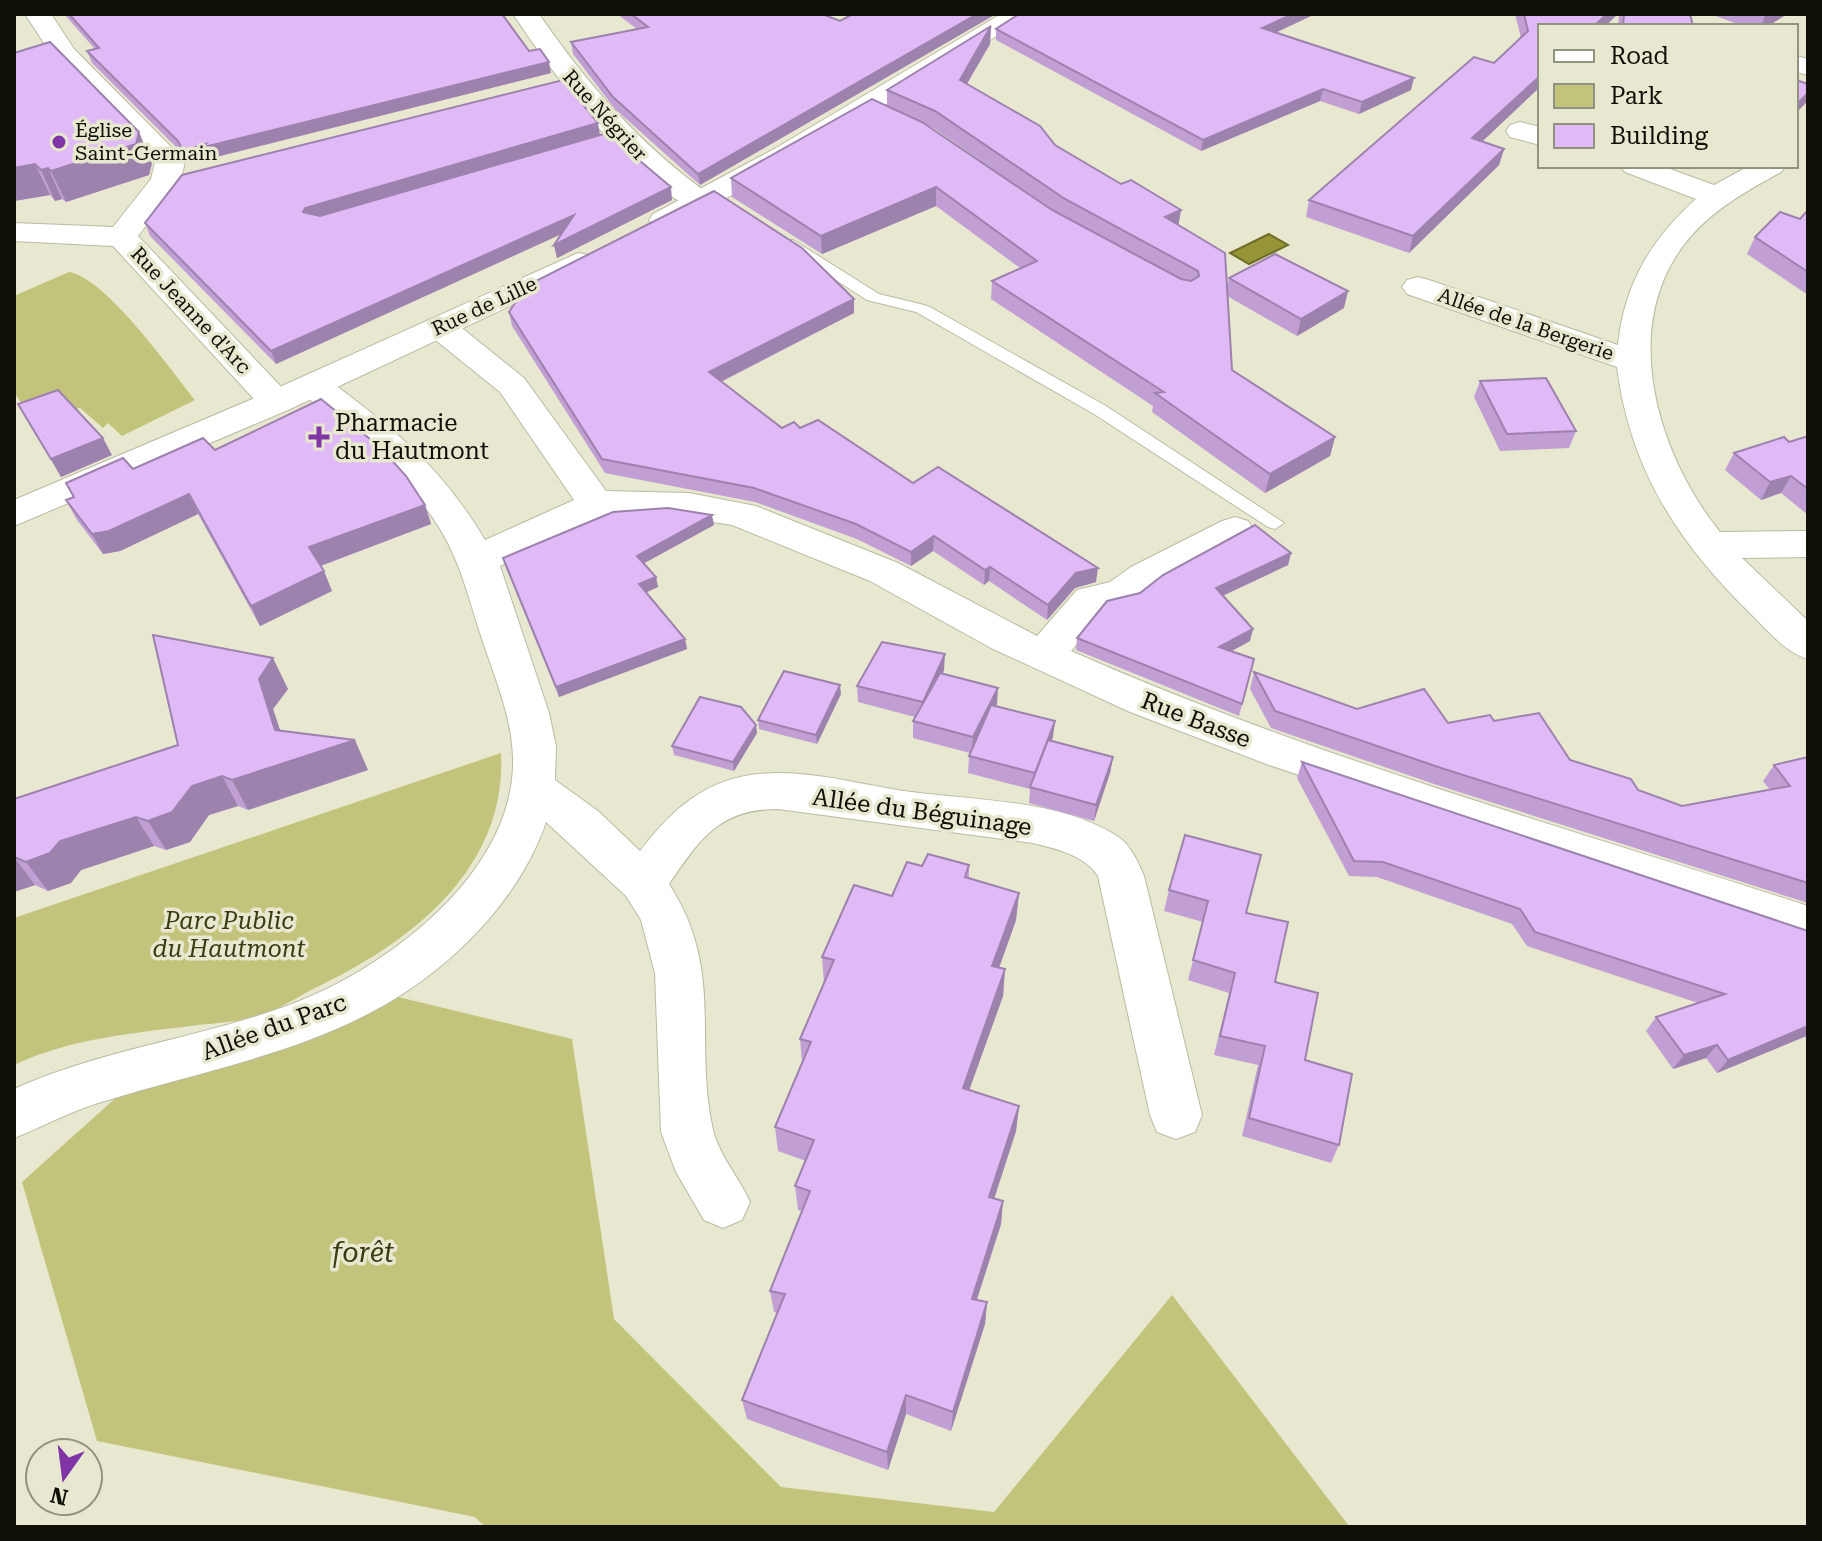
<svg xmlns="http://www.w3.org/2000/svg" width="1822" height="1541" viewBox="0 0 1822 1541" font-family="'Roboto Serif',serif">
<rect width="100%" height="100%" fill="#e7e8cf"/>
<g fill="#c3c47b">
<path d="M 69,272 C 106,278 170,369 195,400 L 122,436 L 108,423 L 103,428 L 80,408 L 32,419 L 14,392 L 14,296 Z"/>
<path d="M 501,753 C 507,870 410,943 313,989 C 294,999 273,1013 253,1018 C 235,1022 216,1023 198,1025 C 136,1033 71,1038 14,1065 L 14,918 Z"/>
<path d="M 394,996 L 572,1039 L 614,1319 L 781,1487 L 994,1512 L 1172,1295 L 1349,1526 L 485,1527 L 475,1517 L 97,1441 L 22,1182 L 149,1068 Z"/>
</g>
<path fill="#959535" stroke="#6d6d28" stroke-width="2" d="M 1269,234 L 1288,245 L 1249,264 L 1230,253 Z"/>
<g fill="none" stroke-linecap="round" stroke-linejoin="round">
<g stroke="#babba3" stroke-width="2">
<path id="lane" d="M 783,240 L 793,240 L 879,294 L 928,306 L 1106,406 L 1284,523 L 1275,529 L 1268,527 L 1094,414 L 916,312 L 867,300 L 783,246 Z"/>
</g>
<g stroke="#babba3" stroke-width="2">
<g id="street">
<path d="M 25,14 L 51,14 L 74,49 L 185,161 L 181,180 L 138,236 L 288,394 L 293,402 L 288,410 L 276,413 L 264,410 L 113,246 L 14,241 L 14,223 L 113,227 L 151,179 L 155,162 L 55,60 Z"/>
<path d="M 513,14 L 539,14 C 587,84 640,145 710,195 L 714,201 L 710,207 C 656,221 541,56 513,14 Z"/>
<path d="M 1796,56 L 1808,59 L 1808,75 L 1796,72 Z"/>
<path d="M 1520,122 L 1540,127 L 1540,145 L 1510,137 L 1506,131 L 1510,125 Z"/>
<path d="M 1620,166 L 1662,166 L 1714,185 L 1749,166 L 1786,166 L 1781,172 C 1749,190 1717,207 1692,235 C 1616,320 1656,453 1720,532 L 1808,531 L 1808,557 L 1742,558 L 1808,621 L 1808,659 C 1785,652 1768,631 1751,614 C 1678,543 1630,469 1617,367 L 1407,294 L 1402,287 L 1407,280 L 1418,277 L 1429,280 L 1618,345 C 1624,284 1652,238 1696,199 L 1625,172 Z"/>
<path d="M 440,317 L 452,320 L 524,378 L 606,491 L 689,493 L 756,506 L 898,563 L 1037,636 L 1077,590 L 1110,582 L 1131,567 L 1222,521 L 1235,517 L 1248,521 L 1254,530 L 1248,539 L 1159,585 L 1136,603 L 1104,611 L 1071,651 C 1308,756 1561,826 1808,906 L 1808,946 L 1269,765 L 1130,712 L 991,648 L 870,581 L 732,525 L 670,515 L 603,516 L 500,566 L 549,713 L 556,746 L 555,780 L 598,811 L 640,851 C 667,816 696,787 740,777 C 792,765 852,783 904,791 C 973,801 1056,798 1117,836 C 1131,845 1138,862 1144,876 L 1202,1115 L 1195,1132 L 1176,1139 L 1157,1132 L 1150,1115 L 1098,876 C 1084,855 1057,849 1033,843 L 778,809 C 719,809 700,839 669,884 C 725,971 693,1039 713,1130 C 719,1155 740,1179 750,1202 L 742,1220 L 723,1228 L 704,1220 L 676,1172 L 661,1132 L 655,973 L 641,920 L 626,896 L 546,822 C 533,861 508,899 479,930 C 373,1044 239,1059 98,1103 C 69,1112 42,1127 14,1138 L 14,1089 C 105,1048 204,1038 297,1002 C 391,965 516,870 513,758 C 512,716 494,676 481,636 C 468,596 460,560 437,524 C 415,490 388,461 357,435 C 337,420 311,405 297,385 L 302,378 L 314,375 L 326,378 C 395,430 440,465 485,540 L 574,500 L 500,392 L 428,334 L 423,327 L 428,320 Z"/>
</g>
</g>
<g stroke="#babba3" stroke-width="2">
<g id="secondary">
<path d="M 1001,14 L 1032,14 L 796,160 L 675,226 L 653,226 L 649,220 L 653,214 L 776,148 Z"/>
<path d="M 578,253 L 589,255 L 594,262 L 589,269 L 288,410 L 14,526 L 14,500 L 264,394 Z"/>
</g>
</g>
<use href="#lane" fill="#fff" fill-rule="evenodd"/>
<use href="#street" fill="#fff" fill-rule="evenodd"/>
<use href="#secondary" fill="#fff" fill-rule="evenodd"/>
</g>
<g fill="#c19fd4" fill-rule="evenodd">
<path d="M 64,14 L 502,14 L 529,51 L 551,73 L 208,159 L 208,157 L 188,163 L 182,153 L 92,63 L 87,51 L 95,49 Z"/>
<path d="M 617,14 L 783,14 L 840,21 L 853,14 L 996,14 L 700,185 L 615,109 L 573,54 L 571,42 L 637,29 Z"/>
<path d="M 1019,14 L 1315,14 L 1275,33 L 1411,90 L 1359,114 L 1320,101 L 1201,151 L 996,40 L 996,29 Z"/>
<path d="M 1515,14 L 1618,14 L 1482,141 L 1504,149 L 1499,165 L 1409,253 L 1306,217 L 1309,200 L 1494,63 L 1521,38 Z"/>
<path d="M 1619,14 L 1690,14 L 1693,26 L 1618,26 Z"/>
<path d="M 1710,14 L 1787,14 L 1768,26 L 1743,26 Z"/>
<path d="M 991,26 L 990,44 L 967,84 L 1055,145 L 1179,226 L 1227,290 L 1229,278 L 1344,308 L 1297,336 L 1227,296 L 1232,370 L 1335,437 L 1330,456 L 1265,493 L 1152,412 L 1153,406 L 991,299 L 992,281 L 1020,268 L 936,206 L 822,254 L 732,197 L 731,178 L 887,106 L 887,90 ZM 926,125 L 935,129 L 1057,213 L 1052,210 Z"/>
<path d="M 14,53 L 152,163 L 149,175 L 66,202 L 62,199 L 55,201 L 50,195 L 14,201 Z"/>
<path d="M 600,135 L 672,200 L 557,258 L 554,245 L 561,234 L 276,364 L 150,236 L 145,223 Z"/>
<path d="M 1808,210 L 1808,295 L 1747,254 L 1755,237 L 1800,219 Z"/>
<path d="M 509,312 L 854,313 L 721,382 L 782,428 L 800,428 L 913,483 L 1096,582 L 1075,588 L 1047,620 L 989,581 L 984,585 L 933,551 L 911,566 L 857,539 L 755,502 L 605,473 L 512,326 Z"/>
<path d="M 1480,381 L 1576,431 L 1569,448 L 1500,451 L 1474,397 Z"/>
<path d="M 18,404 L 112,455 L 61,477 Z"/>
<path d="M 1808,436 L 1808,515 L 1781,493 L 1761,500 L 1725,470 L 1734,453 L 1789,442 Z"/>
<path d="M 215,450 L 425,505 L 431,524 L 321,566 L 332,591 L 260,626 L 198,514 L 120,551 L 103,554 L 77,520 L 66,500 L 73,497 L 66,483 L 133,469 Z"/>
<path d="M 714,525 L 644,563 L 656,577 L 658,587 L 646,592 L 685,639 L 687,649 L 559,697 L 506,568 L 503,558 Z"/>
<path d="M 1291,553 L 1288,565 L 1223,596 L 1250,641 L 1231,651 L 1254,659 L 1239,716 L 1076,650 L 1077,638 L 1140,593 Z"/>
<path d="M 944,670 L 943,674 L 997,704 L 996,706 L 1055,721 L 1051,741 L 1113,757 L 1110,773 L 1094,821 L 1029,803 L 1030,789 L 968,773 L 969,756 L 970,753 L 913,738 L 913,721 L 915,717 L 858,702 L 857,686 Z"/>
<path d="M 1254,672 L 1357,709 L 1448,723 L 1494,721 L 1570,760 L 1638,790 L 1682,806 L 1770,790 L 1763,781 L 1774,765 L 1808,757 L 1808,903 L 1437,785 L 1271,728 L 1250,689 Z"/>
<path d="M 288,689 L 273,709 L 280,730 L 368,770 L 248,810 L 238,806 L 209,815 L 190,842 L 166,850 L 154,846 L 81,870 L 71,883 L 48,891 L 35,885 L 14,892 L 14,799 L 178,745 Z"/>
<path d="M 841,694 L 817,744 L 759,729 L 758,720 Z"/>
<path d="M 757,733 L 734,771 L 674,755 L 672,746 Z"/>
<path d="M 1302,762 L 1808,931 L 1808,1038 L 1804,1037 L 1717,1073 L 1706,1058 L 1673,1069 L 1646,1031 L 1656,1017 L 1698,1003 L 1527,946 L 1512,924 L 1377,877 L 1349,876 L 1297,778 Z"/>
<path d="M 969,865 L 969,878 L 1019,893 L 1016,920 L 999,968 L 1005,969 L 1003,996 L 969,1090 L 1019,1106 L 1016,1131 L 994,1198 L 1003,1201 L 1001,1224 L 977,1300 L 987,1302 L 985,1324 L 951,1431 L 906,1414 L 888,1470 L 747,1419 L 742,1400 L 777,1313 L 774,1312 L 770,1291 L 802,1211 L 798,1210 L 795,1186 L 806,1161 L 778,1151 L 775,1127 L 802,1062 L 800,1039 L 824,983 L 822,957 L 892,896 L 922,866 Z"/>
<path d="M 1169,890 L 1246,913 L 1339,1145 L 1331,1163 L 1242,1136 L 1258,1065 L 1214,1055 L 1229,993 L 1188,980 L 1203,922 L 1164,911 Z"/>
</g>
<g fill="#9d82ad">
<path d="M 977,14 L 996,14 L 700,185 L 698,174 Z"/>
<path d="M 1293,14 L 1315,14 L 1260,40 L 1262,28 Z"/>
<path d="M 1607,14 L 1618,14 L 1605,26 L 1594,26 Z"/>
<path d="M 1769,14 L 1787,14 L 1768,26 L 1761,26 L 1765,16 Z"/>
<path d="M 991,26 L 990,44 L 959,97 L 960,80 Z"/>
<path d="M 549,62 L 551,73 L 208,159 L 208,157 L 188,163 L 183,151 L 206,144 Z"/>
<path d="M 1540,76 L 1540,87 L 1468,155 L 1472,138 Z"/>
<path d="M 1414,78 L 1411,90 L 1359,114 L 1362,102 Z"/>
<path d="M 1323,89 L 1320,101 L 1201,151 L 1203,140 Z"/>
<path d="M 1808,93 L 1808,101 L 1796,113 L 1796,105 Z"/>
<path d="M 598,123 L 600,135 L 309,220 L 303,212 L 305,208 Z"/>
<path d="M 139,132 L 152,163 L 149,175 L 66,202 L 51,171 Z"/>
<path d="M 1504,149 L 1499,165 L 1409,253 L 1413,236 Z"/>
<path d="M 35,164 L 50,195 L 14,201 L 14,168 Z"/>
<path d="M 48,168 L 62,199 L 55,201 L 41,170 Z"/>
<path d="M 671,187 L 672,200 L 557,258 L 554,245 Z"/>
<path d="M 936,187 L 936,206 L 822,254 L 821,236 Z"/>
<path d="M 1181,210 L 1178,228 L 1165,217 Z"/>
<path d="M 574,215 L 577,227 L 276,364 L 271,351 Z"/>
<path d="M 1348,291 L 1344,308 L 1297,336 L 1301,319 Z"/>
<path d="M 854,299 L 854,313 L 710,387 L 709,372 Z"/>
<path d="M 1335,437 L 1330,456 L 1265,493 L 1270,474 Z"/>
<path d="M 103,438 L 112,455 L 61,477 L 51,459 Z"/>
<path d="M 1791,476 L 1781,493 L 1761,500 L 1770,482 Z"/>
<path d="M 189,494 L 198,514 L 120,551 L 103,554 L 92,534 Z"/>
<path d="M 425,505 L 431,524 L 317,567 L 309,547 Z"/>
<path d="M 712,515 L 714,525 L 639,566 L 637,556 Z"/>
<path d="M 934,536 L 933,551 L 911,566 L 911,552 Z"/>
<path d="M 1291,553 L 1288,565 L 1213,600 L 1216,588 Z"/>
<path d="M 990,567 L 989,581 L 984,585 L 985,570 Z"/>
<path d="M 1098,568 L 1096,582 L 1075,588 L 1047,620 L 1048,605 L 1076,573 Z"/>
<path d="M 324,571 L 332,591 L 260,626 L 251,606 Z"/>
<path d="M 656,577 L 658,587 L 641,595 L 639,584 Z"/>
<path d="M 1253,629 L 1250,641 L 1217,659 L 1219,647 Z"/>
<path d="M 685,639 L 687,649 L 559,697 L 556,687 Z"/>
<path d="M 945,654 L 944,670 L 923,719 L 923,702 Z"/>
<path d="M 273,658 L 288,689 L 273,709 L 290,760 L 275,730 L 259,679 Z"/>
<path d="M 840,685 L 841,694 L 817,744 L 816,735 Z"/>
<path d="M 998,688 L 997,704 L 972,753 L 973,737 Z"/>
<path d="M 1055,721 L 1053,737 L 1033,790 L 1035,773 Z"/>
<path d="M 756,725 L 757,733 L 734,771 L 733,762 Z"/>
<path d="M 355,740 L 368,770 L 248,810 L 232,780 Z"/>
<path d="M 1113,757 L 1110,773 L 1094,821 L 1096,805 Z"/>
<path d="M 222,776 L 238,806 L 209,815 L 190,842 L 166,850 L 148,821 L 192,786 Z"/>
<path d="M 136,817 L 154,846 L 81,870 L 71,883 L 48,891 L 26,862 L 60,841 Z"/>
<path d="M 14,857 L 35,885 L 14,892 Z"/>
<path d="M 1019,893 L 1016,920 L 990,993 L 992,966 Z"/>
<path d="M 1005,969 L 1003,996 L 961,1113 L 963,1088 Z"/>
<path d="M 1808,1026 L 1808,1032 L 1804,1037 L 1717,1073 L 1728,1060 Z"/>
<path d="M 1717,1045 L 1706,1058 L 1673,1069 L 1684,1055 Z"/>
<path d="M 1019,1106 L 1016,1131 L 987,1221 L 989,1197 Z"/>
<path d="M 1003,1201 L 1001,1224 L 970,1320 L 972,1299 Z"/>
<path d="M 987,1302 L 985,1324 L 951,1431 L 953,1412 Z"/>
<path d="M 906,1395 L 906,1414 L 888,1470 L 887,1452 Z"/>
</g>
<g fill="#e0b9f7" stroke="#9d82ad" stroke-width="2">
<path d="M 69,14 L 502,14 L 529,51 L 540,49 L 549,62 L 204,147 L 206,144 L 183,151 L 178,141 L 87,51 L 99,48 Z"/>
<path d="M 631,14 L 822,14 L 840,21 L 853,14 L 977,14 L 698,174 L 613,97 L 571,42 L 648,27 Z"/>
<path d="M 1019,14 L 1293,14 L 1262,28 L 1414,78 L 1362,102 L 1323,89 L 1203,140 L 996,29 Z"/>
<path d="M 1524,14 L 1607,14 L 1594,26 L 1540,26 L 1540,76 L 1472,138 L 1504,149 L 1413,236 L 1309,200 L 1474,57 L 1494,63 L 1528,31 Z"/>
<path d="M 1624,14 L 1690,14 L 1693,26 L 1623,26 Z"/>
<path d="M 991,26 L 960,80 L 1040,126 L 1055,145 L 1121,184 L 1131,180 L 1181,210 L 1165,217 L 1225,253 L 1232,370 L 1335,437 L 1270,474 L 1155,393 L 1164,392 L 992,281 L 1037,261 L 936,187 L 821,236 L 731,178 L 872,99 L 922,122 L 1052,210 L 1181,279 L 1191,281 L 1199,276 L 1198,271 L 1065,199 L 935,111 L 887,90 Z"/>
<path d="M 50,42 L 139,132 L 136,144 L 51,171 L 48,168 L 41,170 L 35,164 L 14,168 L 14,53 Z"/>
<path d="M 563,80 L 598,123 L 305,208 L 303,212 L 320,216 L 607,133 L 671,187 L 554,245 L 574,215 L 271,351 L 145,223 L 182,175 Z"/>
<path d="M 1796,80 L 1808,84 L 1808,93 L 1796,105 Z"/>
<path d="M 714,191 L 802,248 L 854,299 L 709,372 L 782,428 L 794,422 L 800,428 L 818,420 L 913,483 L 938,467 L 1098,568 L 1076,573 L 1048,605 L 990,567 L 985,570 L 934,536 L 911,552 L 856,524 L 754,488 L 602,459 L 509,312 L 526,286 Z"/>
<path d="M 1808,210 L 1808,272 L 1755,237 L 1780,212 L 1800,219 Z"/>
<path d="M 1275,254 L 1348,291 L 1301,319 L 1229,278 Z"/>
<path d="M 1546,378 L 1576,431 L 1507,434 L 1480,381 Z"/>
<path d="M 58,390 L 103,438 L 51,459 L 18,404 Z"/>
<path d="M 321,399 L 381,448 L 406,476 L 425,505 L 309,547 L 324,571 L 251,606 L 189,494 L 109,531 L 92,534 L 66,500 L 74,497 L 66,483 L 123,458 L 133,469 L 203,438 L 215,450 Z"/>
<path d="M 1808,436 L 1808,489 L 1791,476 L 1770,482 L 1734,453 L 1784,437 L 1789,442 Z"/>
<path d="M 668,508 L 712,515 L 637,556 L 656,577 L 639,584 L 685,639 L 556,687 L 503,558 L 613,512 Z"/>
<path d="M 1255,525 L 1291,553 L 1216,588 L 1253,629 L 1219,647 L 1254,659 L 1242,704 L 1077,638 L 1107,601 L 1140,593 L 1163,575 Z"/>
<path d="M 153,635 L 273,658 L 259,679 L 275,730 L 355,740 L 232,780 L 222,776 L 192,786 L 172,812 L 148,821 L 136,817 L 60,841 L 50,853 L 26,862 L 14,857 L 14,799 L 178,745 Z"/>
<path d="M 882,642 L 945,654 L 923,702 L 857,686 Z"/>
<path d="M 784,671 L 840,685 L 816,735 L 758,720 Z"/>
<path d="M 1254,672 L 1357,709 L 1424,689 L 1448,723 L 1490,715 L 1494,721 L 1539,713 L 1570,760 L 1631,779 L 1638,790 L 1682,806 L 1790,786 L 1774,765 L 1808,757 L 1808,883 L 1444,769 L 1275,711 Z"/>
<path d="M 940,673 L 998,688 L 973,737 L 913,721 Z"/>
<path d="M 700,697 L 741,707 L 756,725 L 733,762 L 672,746 Z"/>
<path d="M 991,705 L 1055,721 L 1035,773 L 969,756 Z"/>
<path d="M 1048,740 L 1113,757 L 1096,805 L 1030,787 Z"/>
<path d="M 1302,762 L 1808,931 L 1808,1026 L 1728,1060 L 1717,1045 L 1684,1055 L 1656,1017 L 1725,994 L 1535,932 L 1520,909 L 1383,862 L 1354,861 Z"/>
<path d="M 1185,835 L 1261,855 L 1246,913 L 1288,922 L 1275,982 L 1318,993 L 1305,1060 L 1352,1074 L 1339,1145 L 1249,1118 L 1265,1046 L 1220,1036 L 1235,973 L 1193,960 L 1208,901 L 1169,890 Z"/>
<path d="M 928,854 L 969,865 L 965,877 L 1019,893 L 992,966 L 1005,969 L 963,1088 L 1019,1106 L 989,1197 L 1003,1201 L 972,1299 L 987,1302 L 953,1412 L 906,1395 L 887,1452 L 742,1400 L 785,1294 L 770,1291 L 810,1191 L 795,1186 L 814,1140 L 775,1127 L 811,1042 L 800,1039 L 834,960 L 822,957 L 854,885 L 892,896 L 907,862 L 922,866 Z"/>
</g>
<g fill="#8034a5" stroke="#e7e8cf" stroke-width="3">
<circle cx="59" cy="142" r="8"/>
<path d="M315 425h8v8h8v8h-8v8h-8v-8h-8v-8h8z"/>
</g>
<g text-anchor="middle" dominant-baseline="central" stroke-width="7" stroke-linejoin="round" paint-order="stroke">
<g font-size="20" fill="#101008" stroke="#e7e8cf">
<text transform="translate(605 115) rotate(48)">Rue Négrier</text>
<text transform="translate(484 306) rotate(-25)">Rue de Lille</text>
<text transform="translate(191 310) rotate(47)">Rue Jeanne d'Arc</text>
<text transform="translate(1526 324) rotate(19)">Allée de la Bergerie</text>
</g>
<g font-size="20" fill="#101008" stroke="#e7e8cf" text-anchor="start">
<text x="75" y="130">Église<tspan x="75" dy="23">Saint-Germain</tspan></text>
</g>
<g font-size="24" fill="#101008" stroke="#e7e8cf" text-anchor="start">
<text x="335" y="423">Pharmacie<tspan x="335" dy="28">du Hautmont</tspan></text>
</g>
<g font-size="24" fill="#101008" stroke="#e7e8cf">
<text transform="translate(1196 720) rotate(21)">Rue Basse</text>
<text transform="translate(922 812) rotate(8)">Allée du Béguinage</text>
<text transform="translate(274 1027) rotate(-20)">Allée du Parc</text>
</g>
<g font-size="24" font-style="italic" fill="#3b3b13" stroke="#e7e8cf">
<text x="229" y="921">Parc Public<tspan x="229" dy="28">du Hautmont</tspan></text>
</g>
<g font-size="28" font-style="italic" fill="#3b3b13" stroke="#e7e8cf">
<text x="363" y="1252">forêt</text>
</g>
</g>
<rect width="1822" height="1541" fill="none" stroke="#101008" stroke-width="32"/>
<rect x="1538" y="24" width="260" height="144" fill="#e7e8cf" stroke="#91927f" stroke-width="2"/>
<rect x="1554" y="50" width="40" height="12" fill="#ffffff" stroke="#91927f" stroke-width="2"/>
<text x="1610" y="64" font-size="24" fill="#101008">Road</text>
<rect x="1554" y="84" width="40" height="24" fill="#c3c47b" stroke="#91927f" stroke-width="2"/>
<text x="1610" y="104" font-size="24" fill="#101008">Park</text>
<rect x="1554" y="124" width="40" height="24" fill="#e0b9f7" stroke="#91927f" stroke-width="2"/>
<text x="1610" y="144" font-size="24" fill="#101008">Building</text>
<g transform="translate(64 1477) rotate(194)"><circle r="38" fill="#e7e8cf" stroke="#91927f" stroke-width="2"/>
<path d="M0-6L14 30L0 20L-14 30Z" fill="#8034a5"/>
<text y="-12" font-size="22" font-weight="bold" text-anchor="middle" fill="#101008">N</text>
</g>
</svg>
